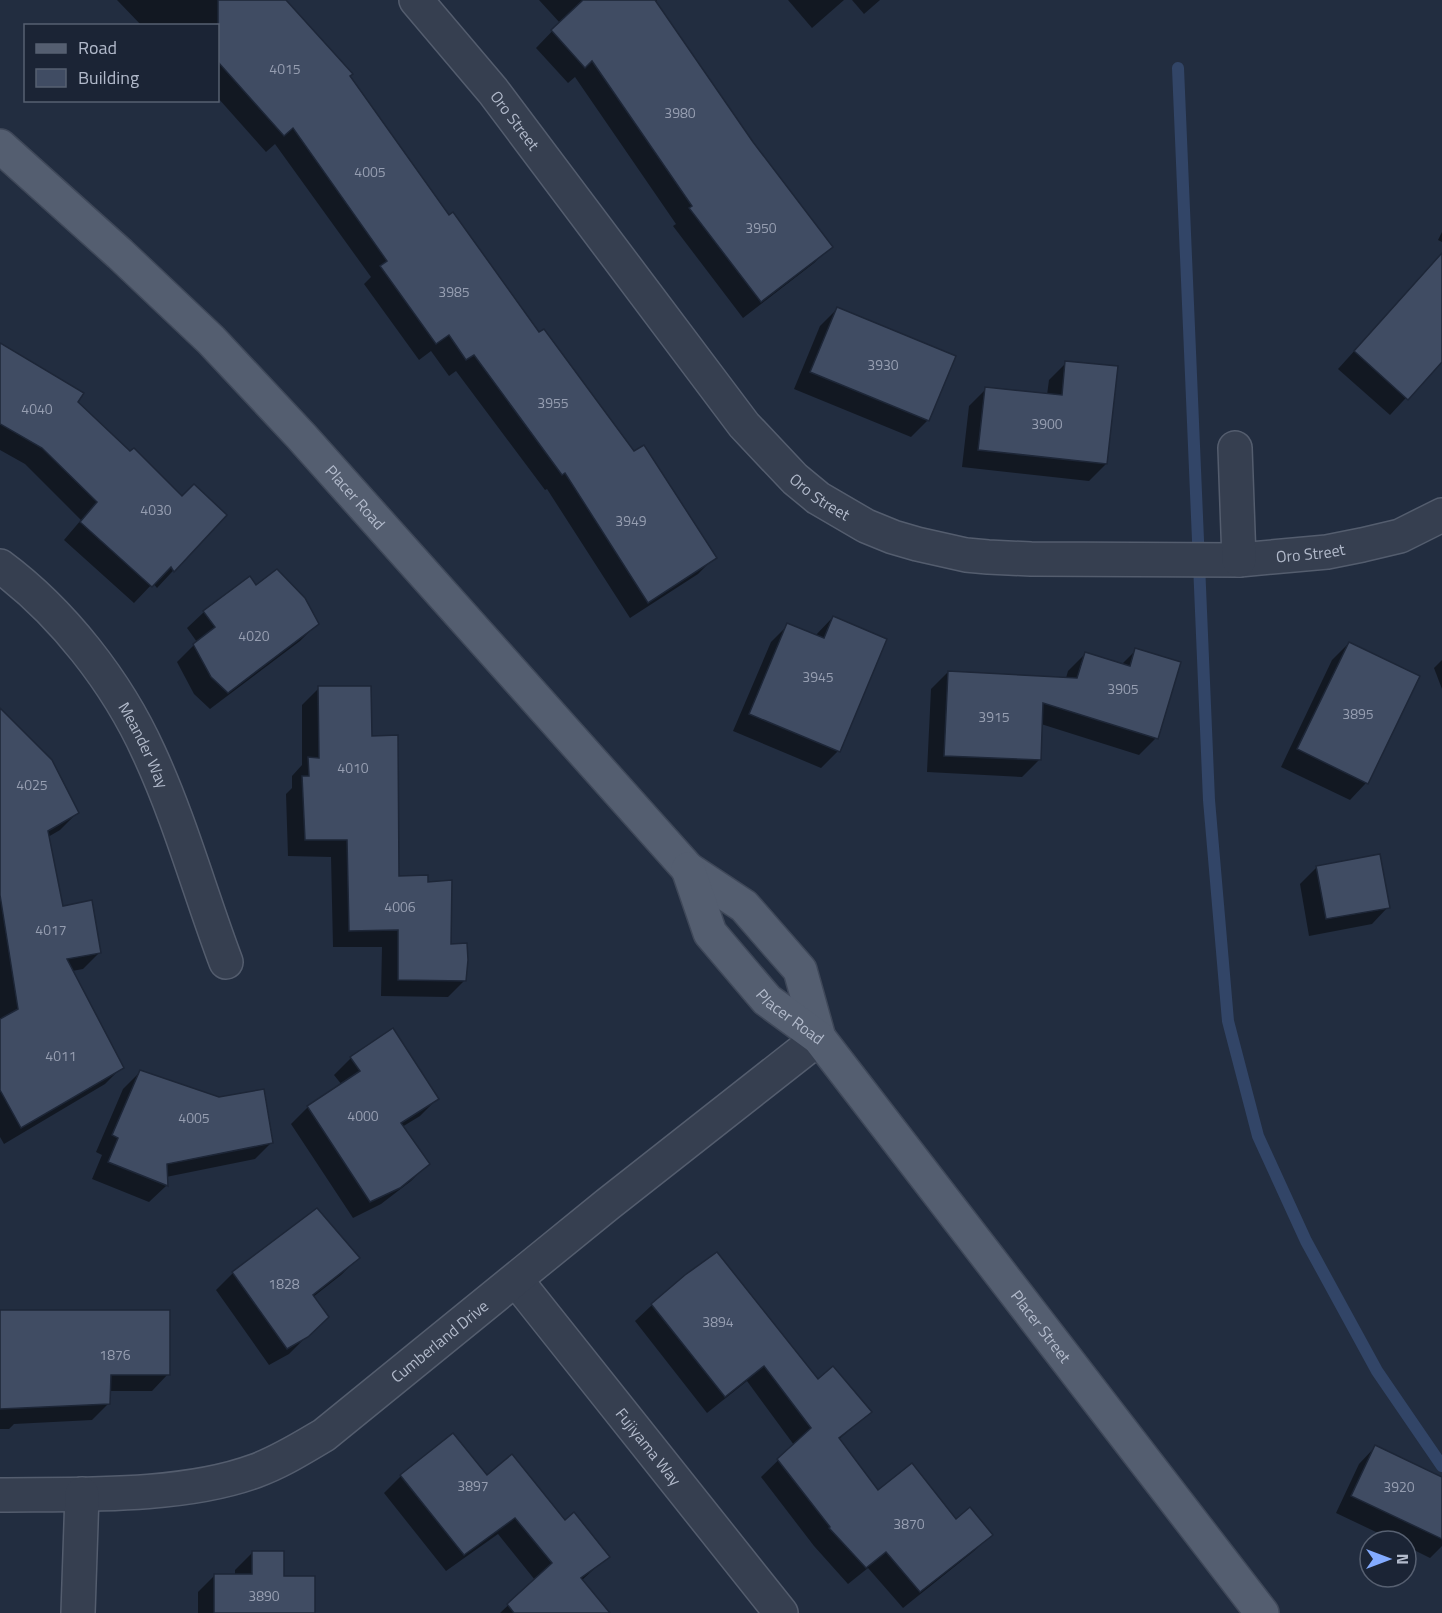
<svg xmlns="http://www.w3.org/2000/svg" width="1442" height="1613" viewBox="0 0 1442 1613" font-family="'Titillium Web',sans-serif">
<rect width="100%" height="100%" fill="#222d40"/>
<g fill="#0007">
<path d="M 117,0 L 284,0 L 348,76 L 449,217 L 715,557 L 698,574 L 630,618 L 547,489 L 545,490 L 456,371 L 449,376 L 431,351 L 419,360 L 364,284 L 371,277 L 275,144 L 266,152 L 218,98 L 218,26 L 142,26 Z"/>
<path d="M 539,0 L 657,0 L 655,2 L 752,143 L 831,246 L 814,263 L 743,318 L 673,226 L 676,224 L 575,77 L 568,83 L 536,48 L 560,23 Z"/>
<path d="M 788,0 L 844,0 L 812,28 Z"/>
<path d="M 852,0 L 880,0 L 864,14 Z"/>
<path d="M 1442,232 L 1442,242 L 1438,240 Z"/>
<path d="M 1442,264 L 1442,359 L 1390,415 L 1338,369 L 1421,277 Z"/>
<path d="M 837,309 L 928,420 L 911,437 L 794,389 L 820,326 Z"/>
<path d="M 0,344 L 77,402 L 130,453 L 182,498 L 225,515 L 157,588 L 153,583 L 134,603 L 64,540 L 81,520 L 25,464 L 0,450 Z"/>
<path d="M 1066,363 L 1106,464 L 1089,481 L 962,467 L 969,406 L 986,389 L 1047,395 L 1049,380 Z"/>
<path d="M 256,587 L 317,624 L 300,641 L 210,709 L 194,694 L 177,662 L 197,642 L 187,628 L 204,612 Z"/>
<path d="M 833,617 L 838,751 L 821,768 L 733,731 L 771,642 L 788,625 L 815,636 Z"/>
<path d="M 1349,643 L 1418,677 L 1366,783 L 1350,800 L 1281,767 L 1332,660 Z"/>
<path d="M 1136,650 L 1156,738 L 1139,755 L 1041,724 L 1039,760 L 1022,777 L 927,772 L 931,689 L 948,672 L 1066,678 L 1068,671 L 1085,654 L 1121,665 Z"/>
<path d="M 1442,660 L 1442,689 L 1434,668 Z"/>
<path d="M 319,688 L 371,738 L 398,878 L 465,980 L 448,997 L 381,996 L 382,947 L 333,947 L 331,857 L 288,856 L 286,794 L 292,788 L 292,776 L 302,765 L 302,705 Z"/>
<path d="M 0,710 L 77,813 L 60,830 L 48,837 L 61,908 L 100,952 L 83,969 L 72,971 L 122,1067 L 105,1084 L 4,1144 L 0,1137 Z"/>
<path d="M 1317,867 L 1388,907 L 1372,924 L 1309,936 L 1300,884 Z"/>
<path d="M 351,1058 L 437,1099 L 420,1116 L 402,1127 L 428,1164 L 411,1181 L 381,1204 L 353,1218 L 291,1124 L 308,1107 L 342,1085 L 334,1075 Z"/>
<path d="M 140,1072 L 272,1142 L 255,1159 L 166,1177 L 166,1186 L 149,1202 L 92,1179 L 102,1155 L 96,1152 L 123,1089 Z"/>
<path d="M 358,1258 L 341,1275 L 313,1297 L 327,1316 L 289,1354 L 269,1365 L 216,1290 L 233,1273 Z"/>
<path d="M 652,1305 L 817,1381 L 870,1412 L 838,1440 L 878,1492 L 991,1535 L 974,1551 L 903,1608 L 868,1568 L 848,1584 L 814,1546 L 761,1477 L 794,1445 L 747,1381 L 707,1413 L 635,1321 Z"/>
<path d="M 0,1311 L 168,1374 L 152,1391 L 109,1391 L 109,1403 L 92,1420 L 14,1424 L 9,1429 L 0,1429 Z"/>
<path d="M 1375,1447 L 1442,1478 L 1442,1546 L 1430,1558 L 1406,1546 L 1406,1541 L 1395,1541 L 1336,1513 L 1359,1464 Z"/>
<path d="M 401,1476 L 487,1477 L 565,1522 L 608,1556 L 581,1581 L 608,1613 L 500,1613 L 535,1580 L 498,1534 L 446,1571 L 384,1493 Z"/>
<path d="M 252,1553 L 313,1613 L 198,1613 L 198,1592 L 215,1575 L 235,1575 L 235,1570 Z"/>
</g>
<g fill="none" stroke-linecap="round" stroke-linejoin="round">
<path stroke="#324567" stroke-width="12" d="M 1178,68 L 1209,800 L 1228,1021 L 1258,1136 L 1306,1241 L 1377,1371 L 1442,1466"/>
</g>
<g fill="#404c63" stroke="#1d2637" stroke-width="1.5">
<path d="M 218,0 L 286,0 L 353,74 L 350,76 L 449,215 L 453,212 L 539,332 L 544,329 L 634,451 L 644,445 L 717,558 L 648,603 L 565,473 L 562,475 L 474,355 L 466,360 L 449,335 L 436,344 L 380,266 L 387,261 L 293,128 L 284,136 L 218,62 Z"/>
<path d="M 583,0 L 655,0 L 753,142 L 833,247 L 761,302 L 689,208 L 692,206 L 592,61 L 585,68 L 551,30 Z"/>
<path d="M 1442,253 L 1442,362 L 1408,400 L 1354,351 Z"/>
<path d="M 837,307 L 956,356 L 929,421 L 810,372 Z"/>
<path d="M 0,343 L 84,393 L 78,402 L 130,451 L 134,448 L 182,496 L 194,484 L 227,515 L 174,572 L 171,567 L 152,587 L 80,522 L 97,502 L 42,448 L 0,424 Z"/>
<path d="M 1065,361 L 1118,366 L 1107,464 L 978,450 L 985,387 L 1062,395 Z"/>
<path d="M 277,569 L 305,598 L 319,624 L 228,693 L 211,677 L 193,644 L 215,627 L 203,611 L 250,576 L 256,585 Z"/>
<path d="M 833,616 L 887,639 L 840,752 L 749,714 L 787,623 L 824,638 Z"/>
<path d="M 1349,642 L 1420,676 L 1368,784 L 1297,749 Z"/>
<path d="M 1135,648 L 1181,662 L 1158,739 L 1043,703 L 1041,760 L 944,756 L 948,671 L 1077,678 L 1085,652 L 1130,666 Z"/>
<path d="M 318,686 L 371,686 L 372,736 L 398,735 L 399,876 L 428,875 L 428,882 L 452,880 L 451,944 L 467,943 L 468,960 L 466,981 L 398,980 L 398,930 L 349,931 L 347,840 L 305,840 L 302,776 L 309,776 L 308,757 L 319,758 Z"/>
<path d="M 0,708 L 52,760 L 79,813 L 48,831 L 63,906 L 92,900 L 101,953 L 67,959 L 124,1068 L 21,1128 L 0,1090 L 0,1019 L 18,1009 L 0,895 Z"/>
<path d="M 1380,854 L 1390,908 L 1326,919 L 1316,866 Z"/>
<path d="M 393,1028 L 439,1099 L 401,1123 L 430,1164 L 400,1188 L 370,1202 L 307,1106 L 360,1071 L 350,1057 Z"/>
<path d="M 140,1070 L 219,1097 L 264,1089 L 273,1143 L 167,1164 L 168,1186 L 108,1162 L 118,1138 L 112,1135 Z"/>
<path d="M 317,1208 L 360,1258 L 313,1295 L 329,1317 L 308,1337 L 287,1349 L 232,1272 Z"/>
<path d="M 717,1252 L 818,1379 L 833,1366 L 872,1412 L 839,1438 L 878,1490 L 912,1463 L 956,1519 L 970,1507 L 993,1535 L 920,1592 L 886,1552 L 866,1568 L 829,1528 L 830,1527 L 777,1459 L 811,1428 L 764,1366 L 725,1397 L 651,1304 L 685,1275 Z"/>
<path d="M 0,1310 L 170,1310 L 170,1375 L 111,1375 L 110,1404 L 0,1409 Z"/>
<path d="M 453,1433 L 487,1475 L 512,1454 L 565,1520 L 574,1512 L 610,1557 L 581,1578 L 610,1613 L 514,1613 L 507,1604 L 552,1563 L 515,1518 L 464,1555 L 400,1475 Z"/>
<path d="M 1375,1445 L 1442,1477 L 1442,1539 L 1351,1496 Z"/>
<path d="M 252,1551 L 284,1551 L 284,1576 L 315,1576 L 315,1613 L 214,1613 L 214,1574 L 252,1574 Z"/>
</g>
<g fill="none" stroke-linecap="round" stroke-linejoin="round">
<g stroke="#545d6e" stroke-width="36">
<g id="minor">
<path id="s1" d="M 416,0 L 493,91 L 744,425 L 795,479 L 818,498 L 866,526 L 893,537 L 917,544 L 966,555 L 988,557 L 1031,559 L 1239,560 L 1327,552 L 1362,545 L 1400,536 L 1442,515"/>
<path d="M 1235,448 L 1239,560"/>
<path id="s2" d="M 0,566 C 62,612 117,682 149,753 C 180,820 200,893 226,962"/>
<path id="s3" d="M 516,1280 L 781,1613"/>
<path id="s4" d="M 0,1495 C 78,1494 182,1498 255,1471 C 280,1462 302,1448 324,1435 L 608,1204 L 819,1038"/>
<path d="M 78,1613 L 82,1494"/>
</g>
</g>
<g stroke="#3f4859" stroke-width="36">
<g id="major">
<path id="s5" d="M 0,146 L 120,254 L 211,340 L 301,436 L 688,869 L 744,906 L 800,970 L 819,1038"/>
<path id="s6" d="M 688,869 L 710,933 L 767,1000 L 819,1038 L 1262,1613"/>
</g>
</g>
<use href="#minor" stroke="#363f50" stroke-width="33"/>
<use href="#major" stroke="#545e70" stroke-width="33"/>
</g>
<g text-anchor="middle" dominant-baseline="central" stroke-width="4.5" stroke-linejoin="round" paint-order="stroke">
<g font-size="14" fill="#969eb1">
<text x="285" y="68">4015</text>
<text x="680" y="112">3980</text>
<text x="370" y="171">4005</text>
<text x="761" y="227">3950</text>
<text x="454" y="291">3985</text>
<text x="883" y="364">3930</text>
<text x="553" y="402">3955</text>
<text x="37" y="408">4040</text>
<text x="1047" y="423">3900</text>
<text x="156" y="509">4030</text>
<text x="631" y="520">3949</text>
<text x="254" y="635">4020</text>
<text x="818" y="676">3945</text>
<text x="1123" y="688">3905</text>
<text x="1358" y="713">3895</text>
<text x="994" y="716">3915</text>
<text x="353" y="767">4010</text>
<text x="32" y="784">4025</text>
<text x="400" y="906">4006</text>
<text x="51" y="929">4017</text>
<text x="61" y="1055">4011</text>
<text x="363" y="1115">4000</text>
<text x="194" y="1117">4005</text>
<text x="284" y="1283">1828</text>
<text x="718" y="1321">3894</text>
<text x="115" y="1354">1876</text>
<text x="473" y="1485">3897</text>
<text x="1399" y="1486">3920</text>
<text x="909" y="1523">3870</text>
<text x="264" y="1595">3890</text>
</g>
<g font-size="16" fill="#b2bacb" stroke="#1b2435">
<text stroke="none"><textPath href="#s1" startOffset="156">Oro Street</textPath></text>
<text stroke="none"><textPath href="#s1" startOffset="642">Oro Street</textPath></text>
<text stroke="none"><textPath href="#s5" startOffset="500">Placer Road</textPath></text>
<text stroke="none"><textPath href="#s1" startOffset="1146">Oro Street</textPath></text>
<text stroke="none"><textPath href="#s2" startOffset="232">Meander Way</textPath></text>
<text stroke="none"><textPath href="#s6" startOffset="184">Placer Road</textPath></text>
<text stroke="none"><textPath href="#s6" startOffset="584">Placer Street</textPath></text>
<text stroke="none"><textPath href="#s4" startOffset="484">Cumberland Drive</textPath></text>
<text stroke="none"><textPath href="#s3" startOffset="213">Fujiyama Way</textPath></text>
</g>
</g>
<rect x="24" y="24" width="195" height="78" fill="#1b2435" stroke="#576071" stroke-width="1.5"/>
<rect x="36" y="44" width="30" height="9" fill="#545e70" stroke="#576071" stroke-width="1.5"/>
<text x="78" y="54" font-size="18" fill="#b2bacb">Road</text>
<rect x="36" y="69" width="30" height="18" fill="#404c63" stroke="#576071" stroke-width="1.5"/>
<text x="78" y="84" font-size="18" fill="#b2bacb">Building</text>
<g transform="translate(1388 1559) rotate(90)"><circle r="28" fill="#1b2435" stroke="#576071" stroke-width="1.5"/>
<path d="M0-4.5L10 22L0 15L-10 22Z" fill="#83abff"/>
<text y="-9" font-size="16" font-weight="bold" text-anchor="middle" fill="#b2bacb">N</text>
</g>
</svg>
